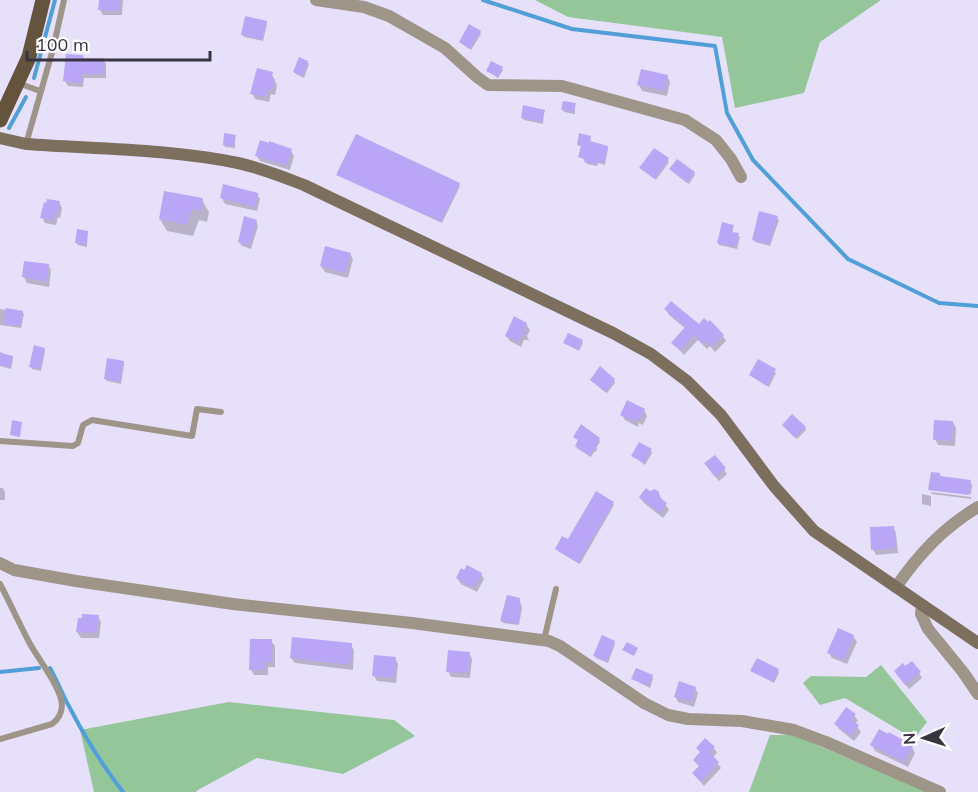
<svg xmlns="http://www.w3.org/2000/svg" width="978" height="792" viewBox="0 0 978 792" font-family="Mulish,sans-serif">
<rect width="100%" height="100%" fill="#e6e0fb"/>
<g fill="#95c699">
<path d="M 535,0 L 881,0 L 820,42 L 804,93 L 735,108 L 722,37 L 568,17 Z"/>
<path d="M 881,665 L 927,722 L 914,739 L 845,698 L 820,705 L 803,683 L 811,676 L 866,677 Z"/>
<path d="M 229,702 L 394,720 L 415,736 L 343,774 L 257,758 L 196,791 L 197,792 L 94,792 L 80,730 Z"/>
<path d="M 770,735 L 794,735 L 927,792 L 749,792 Z"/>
</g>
<g fill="#0003">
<path d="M 100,0 L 123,0 L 122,15 L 103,15 L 100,10 Z"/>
<path d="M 266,22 L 267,24 L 263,41 L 244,37 L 243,35 Z"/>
<path d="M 480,32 L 481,34 L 471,50 L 462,44 L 460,42 Z"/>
<path d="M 83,56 L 85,60 L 103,60 L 106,64 L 106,78 L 84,78 L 83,87 L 68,86 L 65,81 Z"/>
<path d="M 307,62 L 309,64 L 304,78 L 296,74 L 294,72 Z"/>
<path d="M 501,68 L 503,70 L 498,78 L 488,71 Z"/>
<path d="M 272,74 L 277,86 L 275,95 L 271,94 L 269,102 L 255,99 L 252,93 Z"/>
<path d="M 667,76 L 670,82 L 667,96 L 642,91 L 639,85 Z"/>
<path d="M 575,105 L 575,114 L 564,112 L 563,110 Z"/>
<path d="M 544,111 L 543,124 L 524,120 L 522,118 Z"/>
<path d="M 235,136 L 235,148 L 225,147 L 224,145 Z"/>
<path d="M 590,137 L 591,143 L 607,147 L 608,149 L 605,165 L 598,163 L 597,166 L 587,164 L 586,161 L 580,157 L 582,147 L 578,145 Z"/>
<path d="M 291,151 L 294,156 L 290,170 L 260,161 L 257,156 Z"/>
<path d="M 668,160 L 669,162 L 656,180 L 641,168 Z"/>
<path d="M 671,170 L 694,173 L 695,175 L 689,184 Z"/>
<path d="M 338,175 L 459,184 L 460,186 L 442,223 Z"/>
<path d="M 257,194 L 260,199 L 257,211 L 225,204 L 222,198 Z"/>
<path d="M 202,200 L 209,212 L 207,222 L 199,220 L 193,236 L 167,231 L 160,219 Z"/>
<path d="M 59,202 L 62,208 L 60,218 L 58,217 L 56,225 L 45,223 L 42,217 L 48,204 Z"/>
<path d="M 777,218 L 779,220 L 770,246 L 755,242 L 754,240 Z"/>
<path d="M 256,221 L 258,226 L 251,249 L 242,246 L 239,242 Z"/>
<path d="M 733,227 L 733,233 L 740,237 L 737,249 L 719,245 L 718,243 Z"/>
<path d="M 87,232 L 87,247 L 78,245 L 77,243 Z"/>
<path d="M 350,254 L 353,259 L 348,278 L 325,272 L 321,266 Z"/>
<path d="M 48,265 L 51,270 L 49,287 L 27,283 L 24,277 Z"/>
<path d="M 0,309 L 22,312 L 24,314 L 21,328 L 0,325 Z"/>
<path d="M 666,309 L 723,336 L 726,341 L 715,352 L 710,346 L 707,349 L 698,340 L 684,355 L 673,343 L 686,329 L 669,315 Z"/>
<path d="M 526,324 L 530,330 L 527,336 L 529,340 L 524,340 L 521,347 L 510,341 L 506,336 Z"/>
<path d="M 581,341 L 583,343 L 579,351 L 565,343 Z"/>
<path d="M 44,349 L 45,351 L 41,371 L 32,369 L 31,367 Z"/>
<path d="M 0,352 L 12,357 L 13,359 L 11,369 L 0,366 Z"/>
<path d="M 758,361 L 776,373 L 769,387 L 751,375 Z"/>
<path d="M 123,362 L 124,364 L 121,384 L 107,381 L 105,379 Z"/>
<path d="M 614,380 L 615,383 L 607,393 L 592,381 Z"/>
<path d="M 644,410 L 647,416 L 643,425 L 639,423 L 638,427 L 625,420 L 622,415 Z"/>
<path d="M 953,422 L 956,428 L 955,446 L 938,445 L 935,439 Z"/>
<path d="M 785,427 L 805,427 L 806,430 L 797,439 Z"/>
<path d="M 575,437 L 599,439 L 600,442 L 596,448 L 597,451 L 594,452 L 591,457 L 578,449 L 576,446 L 580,441 Z"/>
<path d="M 651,451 L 652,453 L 645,465 L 633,456 Z"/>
<path d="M 709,469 L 724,469 L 727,474 L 719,481 Z"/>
<path d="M 939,475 L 941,478 L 970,481 L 972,485 L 971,494 L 931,489 L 931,491 L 929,489 Z"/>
<path d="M 0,488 L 3,488 L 5,492 L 5,500 L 0,500 Z"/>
<path d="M 931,492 L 971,497 L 971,499 L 932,494 Z"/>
<path d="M 658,493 L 669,510 L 663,518 L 644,503 L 640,498 Z"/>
<path d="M 922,494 L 931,496 L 931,506 L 922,504 Z"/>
<path d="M 612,503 L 614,505 L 580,564 L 558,551 L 557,549 Z"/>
<path d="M 893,527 L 896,533 L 898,553 L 876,555 L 873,549 Z"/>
<path d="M 465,572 L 481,574 L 484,579 L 477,592 L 461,584 L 457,578 Z"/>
<path d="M 519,599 L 522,608 L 519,625 L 503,623 L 502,620 Z"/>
<path d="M 98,617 L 101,622 L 99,638 L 81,638 L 77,632 Z"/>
<path d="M 853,636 L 857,642 L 847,664 L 832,658 L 829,653 Z"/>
<path d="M 271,641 L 275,646 L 275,667 L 268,667 L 268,675 L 254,675 L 251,670 Z"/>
<path d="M 614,642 L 615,644 L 608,663 L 596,658 L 595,656 Z"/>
<path d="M 351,645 L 354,650 L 353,670 L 295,663 L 291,658 Z"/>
<path d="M 469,653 L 472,659 L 470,678 L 451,677 L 448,671 Z"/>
<path d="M 395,658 L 398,664 L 396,683 L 377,681 L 374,676 Z"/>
<path d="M 778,670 L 779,673 L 774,683 L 752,671 Z"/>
<path d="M 919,673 L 922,678 L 909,689 L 899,677 Z"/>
<path d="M 652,676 L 653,678 L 650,688 L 633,679 Z"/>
<path d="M 695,688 L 698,693 L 694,707 L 678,702 L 675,696 Z"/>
<path d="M 854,715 L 858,721 L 855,724 L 861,732 L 854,741 L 839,729 L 836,724 Z"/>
<path d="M 872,745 L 912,747 L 915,753 L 908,767 L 875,751 Z"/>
<path d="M 714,748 L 717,753 L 713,757 L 721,768 L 704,786 L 694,774 L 700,767 L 694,760 Z"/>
</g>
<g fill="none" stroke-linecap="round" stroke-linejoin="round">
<g stroke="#519fd8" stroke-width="4">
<path d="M 483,0 L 572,29 L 715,46 L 727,113 L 753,160 L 848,259 L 939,303 L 978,306"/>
<path d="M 34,78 L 55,0"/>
<path d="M 9,128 L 26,97"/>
<path d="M 50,668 C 58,682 63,696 71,710 C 86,739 103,766 123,792"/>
<path d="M 0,672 L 39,668"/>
</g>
</g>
<g fill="#baa6f6">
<path d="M 99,0 L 120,0 L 120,11 L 98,10 Z"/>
<path d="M 245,16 L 267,21 L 262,40 L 241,35 Z"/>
<path d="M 469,24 L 481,31 L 470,49 L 459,42 Z"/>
<path d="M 66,54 L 83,55 L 83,58 L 104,58 L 104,74 L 82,74 L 81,83 L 63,81 Z"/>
<path d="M 299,57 L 308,61 L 303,76 L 293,72 Z"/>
<path d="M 491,61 L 503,67 L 498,77 L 486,71 Z"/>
<path d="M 257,68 L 273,72 L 271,78 L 275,79 L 272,90 L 268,89 L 266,97 L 250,94 Z"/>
<path d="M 641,69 L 668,75 L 664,91 L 637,85 Z"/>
<path d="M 563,101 L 576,103 L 574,112 L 561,110 Z"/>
<path d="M 523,105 L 545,110 L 542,122 L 521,118 Z"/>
<path d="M 224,133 L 236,135 L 234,146 L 223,145 Z"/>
<path d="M 579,133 L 591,136 L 590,141 L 608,146 L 604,163 L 597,162 L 597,165 L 584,162 L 585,159 L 578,157 L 581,146 L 577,145 Z"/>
<path d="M 356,134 L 460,183 L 441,222 L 336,175 Z"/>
<path d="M 260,140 L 269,143 L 269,141 L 292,149 L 287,165 L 255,156 Z"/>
<path d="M 654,148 L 669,158 L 655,179 L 639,168 Z"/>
<path d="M 677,159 L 695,172 L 687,183 L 669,169 Z"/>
<path d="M 223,184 L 258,193 L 255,207 L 220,198 Z"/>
<path d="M 164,191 L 203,198 L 201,211 L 192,209 L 187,225 L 159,219 Z"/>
<path d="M 47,199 L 60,201 L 58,213 L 55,213 L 54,220 L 40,218 L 44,202 L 46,203 Z"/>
<path d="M 759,211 L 778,216 L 769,244 L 752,240 Z"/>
<path d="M 244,216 L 257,220 L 249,246 L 238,242 Z"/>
<path d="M 722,222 L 734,225 L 732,232 L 739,233 L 736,247 L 717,243 Z"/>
<path d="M 77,229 L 88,231 L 87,245 L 75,243 Z"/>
<path d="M 325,246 L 351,253 L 345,273 L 320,266 Z"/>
<path d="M 24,261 L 49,264 L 46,282 L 22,277 Z"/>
<path d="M 671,301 L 699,324 L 704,318 L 708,322 L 710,320 L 724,335 L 711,347 L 706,341 L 703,344 L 694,335 L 680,350 L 671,343 L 685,327 L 664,309 Z"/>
<path d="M 6,308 L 23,311 L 20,326 L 4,324 Z"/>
<path d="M 514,316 L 527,323 L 524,330 L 528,335 L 522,335 L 518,342 L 505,336 Z"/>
<path d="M 568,333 L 583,340 L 578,350 L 563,343 Z"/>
<path d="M 34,345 L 45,348 L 40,369 L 29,367 Z"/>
<path d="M 0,353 L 13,356 L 10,367 L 0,365 Z"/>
<path d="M 107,358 L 124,361 L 120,382 L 104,379 Z"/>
<path d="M 758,359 L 776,369 L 767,386 L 749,375 Z"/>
<path d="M 600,366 L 615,379 L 605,392 L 590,380 Z"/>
<path d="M 627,400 L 645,409 L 640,420 L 636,419 L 635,422 L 620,415 Z"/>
<path d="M 792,414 L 806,427 L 795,438 L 782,425 Z"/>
<path d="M 12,420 L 22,422 L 20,437 L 10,435 Z"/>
<path d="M 934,420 L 953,421 L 952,441 L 933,440 Z"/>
<path d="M 581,424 L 600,438 L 596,445 L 597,449 L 593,450 L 589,456 L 575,446 L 578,440 L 573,437 Z"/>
<path d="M 639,442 L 652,449 L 644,463 L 631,456 Z"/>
<path d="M 715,455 L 726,468 L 715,477 L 704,463 Z"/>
<path d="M 931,472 L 940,473 L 940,476 L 971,480 L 969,495 L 928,490 Z"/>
<path d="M 646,488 L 650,491 L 655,489 L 659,492 L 660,498 L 667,503 L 660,513 L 639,497 Z"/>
<path d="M 596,491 L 614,502 L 578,563 L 555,549 L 562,536 L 568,539 Z"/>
<path d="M 894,526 L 896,548 L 871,550 L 870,527 Z"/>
<path d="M 467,565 L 482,573 L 474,588 L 456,578 L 461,568 L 464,570 Z"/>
<path d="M 507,595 L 520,598 L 519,604 L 521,604 L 518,624 L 500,621 Z"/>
<path d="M 82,614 L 99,615 L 96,633 L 76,632 L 78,618 L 82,618 Z"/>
<path d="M 838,628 L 854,635 L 844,660 L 827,653 Z"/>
<path d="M 602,635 L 615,641 L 607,661 L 593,656 Z"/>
<path d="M 292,637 L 352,643 L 350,665 L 290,658 Z"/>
<path d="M 250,639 L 272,639 L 272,662 L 266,662 L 266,670 L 249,670 Z"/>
<path d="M 627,642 L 638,648 L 634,656 L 622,650 Z"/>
<path d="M 448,650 L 470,652 L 468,673 L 446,672 Z"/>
<path d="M 374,655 L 396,657 L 394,678 L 372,676 Z"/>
<path d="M 757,658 L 779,669 L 773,682 L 750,671 Z"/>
<path d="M 912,661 L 921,672 L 905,685 L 894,671 L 903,663 L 905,666 Z"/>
<path d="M 636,668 L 653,675 L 648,686 L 631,679 Z"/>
<path d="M 679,681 L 696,687 L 691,702 L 674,697 Z"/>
<path d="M 846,707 L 856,714 L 851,720 L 859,725 L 851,736 L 834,724 Z"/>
<path d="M 879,729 L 888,734 L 889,732 L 913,746 L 904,762 L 870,745 Z"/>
<path d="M 705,738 L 715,747 L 709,752 L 719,762 L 701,782 L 692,773 L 699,766 L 693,760 L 700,752 L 696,748 Z"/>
</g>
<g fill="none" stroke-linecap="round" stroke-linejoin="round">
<g stroke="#9e9589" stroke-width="6">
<path d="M 18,83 L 40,91"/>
<path d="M 26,144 L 53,49 L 64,0"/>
<path d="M 0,441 L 73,446 L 78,443 L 83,425 L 92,420 L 192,436 L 197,409 L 221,412"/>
<path d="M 0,584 C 10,603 19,623 29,642 C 38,659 60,686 62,704 C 62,713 59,719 52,724 L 0,739"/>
<path d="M 544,640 L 556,589"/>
</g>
<g stroke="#9e9589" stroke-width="12">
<path d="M 316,0 L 364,7 L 389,16 L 445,48 L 477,77 L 488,85 L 562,86 L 685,120 L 716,140 L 731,159 L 741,177"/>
<path d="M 0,563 L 14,570 L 76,581 L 233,604 L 412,623 L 549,641 L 560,646 L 644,703 L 668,715 L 688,719 L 742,721 L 794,730 L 826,742 L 940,792"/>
<path d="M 896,587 C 919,554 943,528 978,507"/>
<path d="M 922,605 L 921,614 L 928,629 L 963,672 L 978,694"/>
</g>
<path stroke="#7c6f5d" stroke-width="12" d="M 0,138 L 26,144 C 96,149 169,149 238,163 C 261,168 283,177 304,185 L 613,333 L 651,354 L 687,381 L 721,415 L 774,486 L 814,531 L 978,643"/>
<path stroke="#64543e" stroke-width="15" d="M 0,120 L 29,57 L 43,0"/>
</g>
<g transform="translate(924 738) rotate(267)" stroke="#ffffff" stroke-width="4.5" paint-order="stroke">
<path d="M0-4.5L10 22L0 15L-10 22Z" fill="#373441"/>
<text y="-9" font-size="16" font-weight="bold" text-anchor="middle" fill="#373441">N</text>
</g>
<path d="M27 51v9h183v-9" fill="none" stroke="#373441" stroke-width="3"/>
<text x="36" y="51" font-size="18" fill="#373441" stroke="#ffffff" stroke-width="4.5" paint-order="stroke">100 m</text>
</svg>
